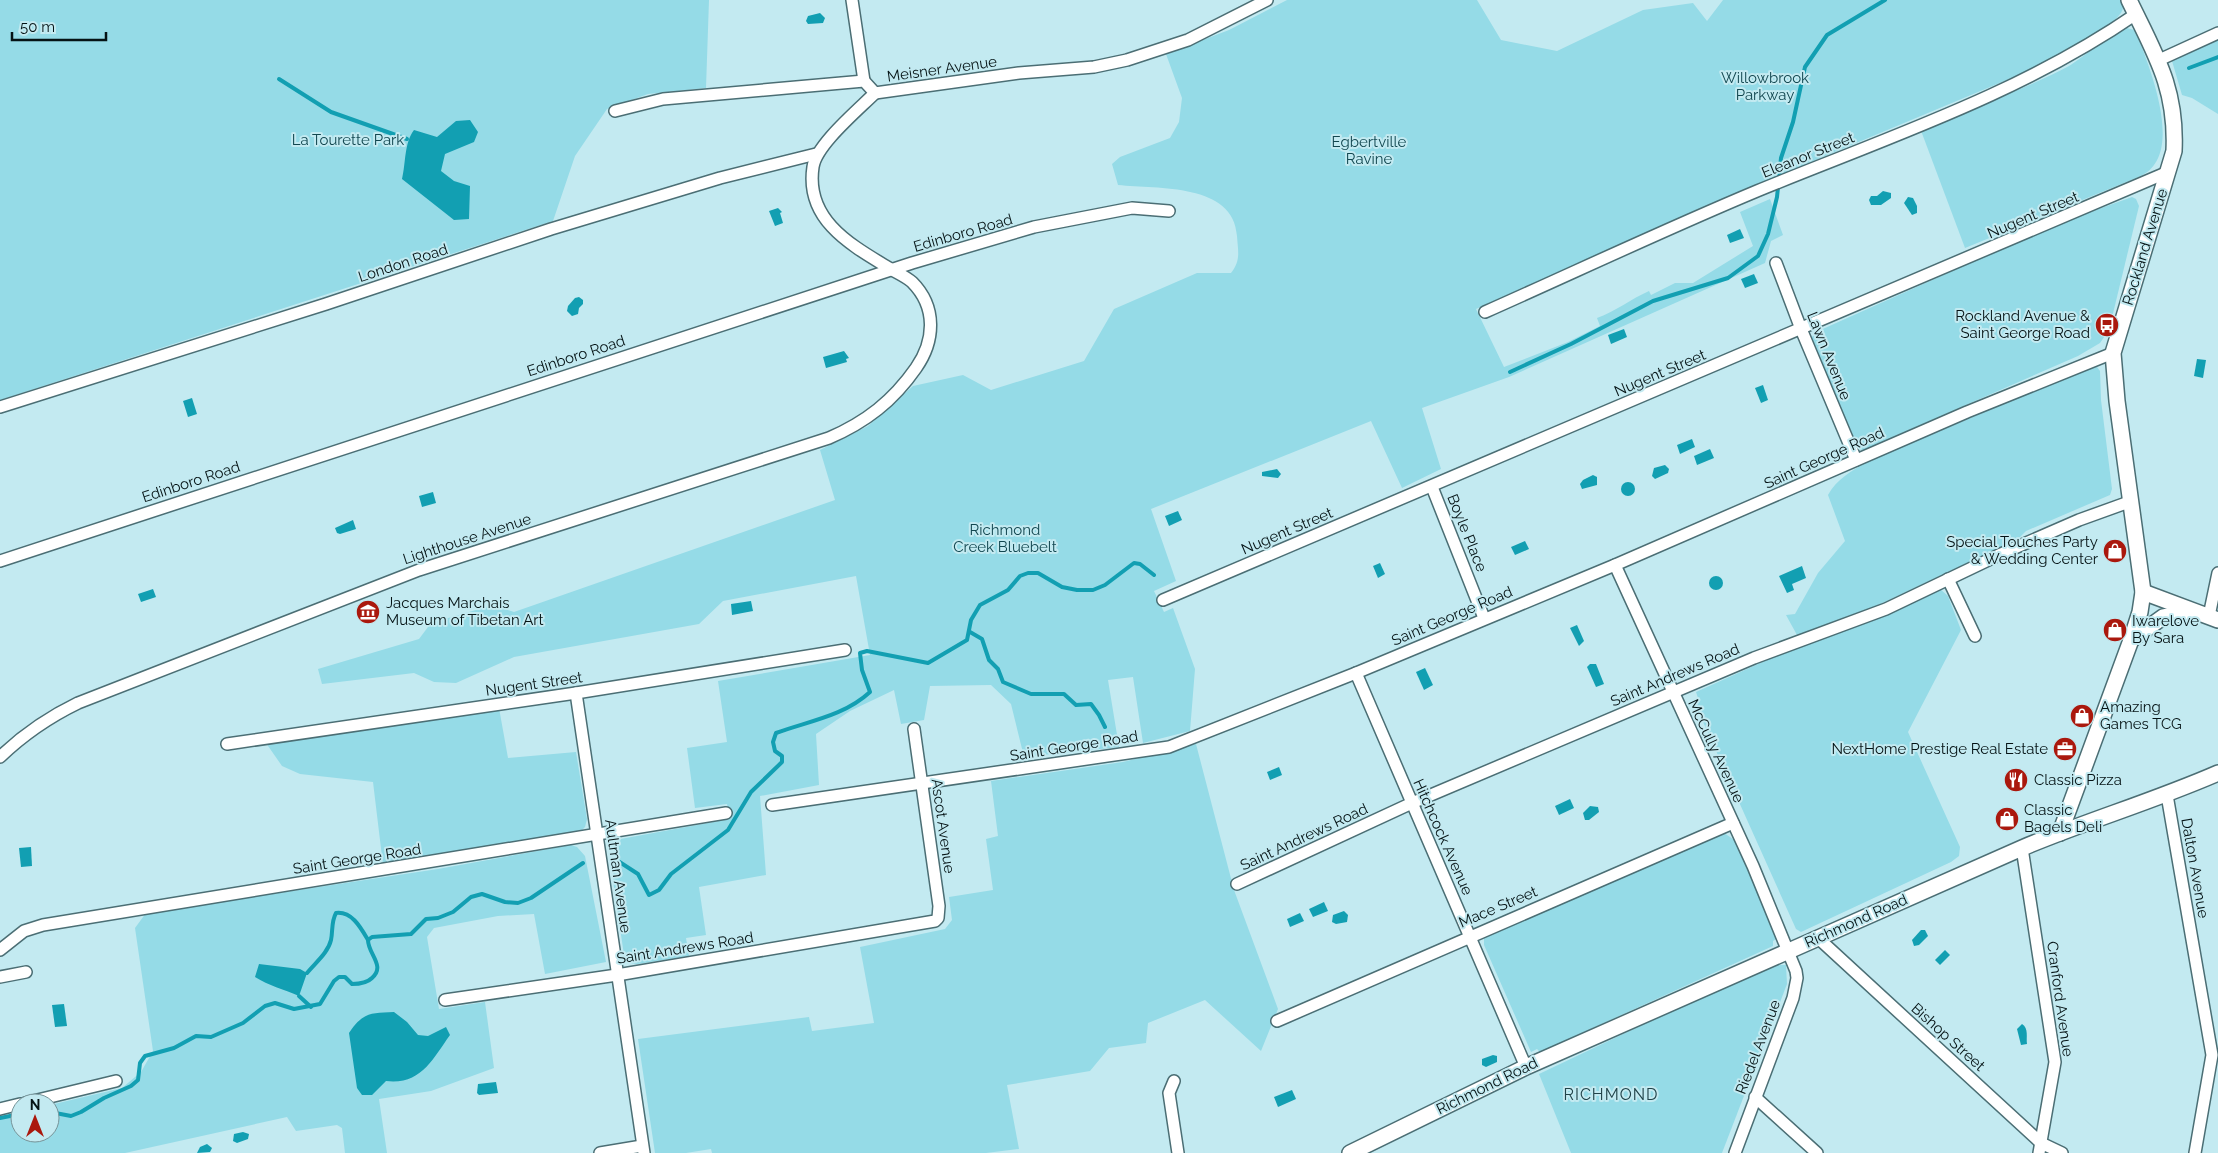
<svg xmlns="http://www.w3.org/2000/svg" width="2218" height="1153" viewBox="0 0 2218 1153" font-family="Raleway,sans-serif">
<rect width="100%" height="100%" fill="#c3eaf1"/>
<g fill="#95dbe7">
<path d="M 0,0 L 709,0 L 706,88 L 648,94 L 607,109 L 575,156 L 553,221 L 0,400 Z"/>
<path d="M 1287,0 L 1477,0 L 1501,40 L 1557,51 L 1643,10 L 1693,3 L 1707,21 L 1723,0 L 2122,0 C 2123,4 2124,7 2122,11 C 2114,28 2051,60 2033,69 L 1703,207 L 1476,309 L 1504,367 L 1568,342 L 1600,326 L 1597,318 C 1616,311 1631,299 1649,291 L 1651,295 L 1675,283 L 1693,283 L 1753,246 L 1740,212 L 1770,199 L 1783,235 L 1771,241 L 1765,263 L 1509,377 L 1422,408 L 1441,469 L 1402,488 L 1371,421 L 1151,509 L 1176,581 L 1154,591 L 1164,612 L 1173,608 L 1195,669 L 1190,731 L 1143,743 L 1133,677 L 1108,680 L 1119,747 L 1024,757 L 1011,704 L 991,685 L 930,686 L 924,720 L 901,724 L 894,690 L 850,711 L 816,734 L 819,785 L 760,796 L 766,875 L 699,887 L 706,935 L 686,938 L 689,956 L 638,964 L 628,963 L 624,955 L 613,881 L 615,840 L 730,819 L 727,804 L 695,808 L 687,748 L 727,742 L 718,681 L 870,655 L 856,576 L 723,601 L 699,624 L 514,657 L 456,683 L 434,682 L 414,673 L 322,684 L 318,669 L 419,639 L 431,623 L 493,605 L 514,612 L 835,500 L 820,450 L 868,426 L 913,386 L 963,375 L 991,390 L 1084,361 L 1114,309 L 1197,273 L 1231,273 C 1241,260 1238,252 1237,236 C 1234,183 1158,189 1118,185 L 1112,164 L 1120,157 L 1170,138 L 1179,122 L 1182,98 L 1166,54 L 1229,30 Z"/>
<path d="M 2127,28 L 2134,30 L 2137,34 C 2149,67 2186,154 2141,176 L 1965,248 L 1920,128 C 1970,108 2022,91 2069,66 C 2083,58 2115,29 2127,28 Z"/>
<path d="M 2218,38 L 2218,114 L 2192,98 L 2182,95 L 2172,61 L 2173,57 Z"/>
<path d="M 2132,197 L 2136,199 L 2139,206 L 2109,330 L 2100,343 L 2078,356 L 1863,450 L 1859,449 L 1812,344 L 1812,337 L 1816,332 L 1968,264 L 2082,215 Z"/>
<path d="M 2097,367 L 2100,371 L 2101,400 L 2112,489 L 2110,495 L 2026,531 L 2018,539 L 1878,605 L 1797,635 L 1786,615 L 1795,614 L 1818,573 L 1845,541 L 1828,495 C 1837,479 1851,471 1867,462 L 2088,368 Z"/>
<path d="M 1940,589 L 1948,596 L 1961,630 L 1908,732 L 1960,847 L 1959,856 L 1951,862 L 1801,932 L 1796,929 L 1695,704 L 1698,698 L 1696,692 L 1767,660 Z"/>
<path d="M 499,708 L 508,758 L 576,752 L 587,819 L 585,827 L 580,832 L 383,865 L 373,782 L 300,774 L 282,766 L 266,743 Z"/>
<path d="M 1196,744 L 1234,890 L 1278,1009 L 1261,1051 L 1205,1000 L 1148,1023 L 1146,1043 L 1109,1048 L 1090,1071 L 1007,1085 L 1019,1149 L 986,1153 L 712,1153 L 711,1149 L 686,1153 L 655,1153 L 638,1039 L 809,1017 L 812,1031 L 874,1023 L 860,947 L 945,929 L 952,920 L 949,897 L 993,890 L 986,839 L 998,836 L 991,781 L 1123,762 Z"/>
<path d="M 1724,833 L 1736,841 L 1771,920 L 1776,939 L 1773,941 L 1773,946 L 1540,1052 L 1537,1049 L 1531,1052 L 1484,945 L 1484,937 Z"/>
<path d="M 571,845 L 577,847 L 585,856 L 606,962 L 545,974 L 534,914 L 498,916 L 434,928 L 427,937 L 439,1009 L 485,1002 L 494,1068 L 431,1091 L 379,1099 L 387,1153 L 345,1153 L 342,1128 L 337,1125 L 296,1131 L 287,1117 L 125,1153 L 0,1153 L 0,1117 L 20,1112 L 20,1133 L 50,1133 L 50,1105 L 122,1088 L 141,1072 L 153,1051 L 135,928 L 146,913 L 438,869 Z"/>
<path d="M 1778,965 L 1786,965 L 1787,984 L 1722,1153 L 1571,1153 L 1539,1074 L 1699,998 Z"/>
</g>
<g fill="#129fb2">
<path d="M 820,13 L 825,18 L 823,23 L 808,24 L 806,21 L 808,16 Z"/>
<path d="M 470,120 L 478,132 L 474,142 L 445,154 L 441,171 L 454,181 L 470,186 L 469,219 L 454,220 L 402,179 C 406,163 404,143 414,130 L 437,137 L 456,121 Z"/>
<path d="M 1883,191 L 1891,193 L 1891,198 L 1881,205 L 1871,205 L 1869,200 L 1871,196 L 1877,196 Z"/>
<path d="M 1908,197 L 1913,198 L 1917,206 L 1917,213 L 1912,215 L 1904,203 Z"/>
<path d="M 778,208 L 782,212 L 780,213 L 783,223 L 775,226 L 769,211 Z"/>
<path d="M 1740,229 L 1744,238 L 1730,243 L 1727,235 Z"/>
<path d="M 1754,274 L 1758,283 L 1745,288 L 1741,279 Z"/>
<path d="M 579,297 L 583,300 L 583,304 L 579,308 L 578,314 L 572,316 L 567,311 L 568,306 L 575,298 Z"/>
<path d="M 1624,329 L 1627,337 L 1611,344 L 1608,335 Z"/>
<path d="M 844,351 L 849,358 L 846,359 L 847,362 L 826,368 L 823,357 Z"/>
<path d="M 2197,359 L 2206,360 L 2203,378 L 2194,376 Z"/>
<path d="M 1763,385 L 1768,400 L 1761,403 L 1755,388 Z"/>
<path d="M 192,398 L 197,414 L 188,417 L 183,401 Z"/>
<path d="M 1692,439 L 1695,447 L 1680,454 L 1677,445 Z"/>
<path d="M 1710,449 L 1714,458 L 1697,465 L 1694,456 Z"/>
<path d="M 1665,465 L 1669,469 L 1668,473 L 1655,479 L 1652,476 L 1654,468 Z"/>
<path d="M 1277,469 L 1281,474 L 1278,478 L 1262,476 L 1262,472 Z"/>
<path d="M 1593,475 L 1597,477 L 1597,485 L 1582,489 L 1580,484 L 1583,480 Z"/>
<circle cx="1628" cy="489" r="7"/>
<path d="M 433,492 L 436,503 L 422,507 L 419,496 Z"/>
<path d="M 1178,511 L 1182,520 L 1169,526 L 1165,516 Z"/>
<path d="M 353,520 L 356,529 L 340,534 L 337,533 L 335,528 Z"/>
<path d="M 1525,541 L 1529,549 L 1515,555 L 1511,547 Z"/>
<path d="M 1380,563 L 1385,574 L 1378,578 L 1373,566 Z"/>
<path d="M 1802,566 L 1806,578 L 1792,584 L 1794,590 L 1787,593 L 1779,576 Z"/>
<circle cx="1716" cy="583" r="7"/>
<path d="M 153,589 L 156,597 L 141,602 L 138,594 Z"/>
<path d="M 751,601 L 753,611 L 732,615 L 731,604 Z"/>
<path d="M 1577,625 L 1584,641 L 1579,646 L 1570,628 Z"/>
<path d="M 1590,664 L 1596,664 L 1604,684 L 1596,687 L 1587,667 Z"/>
<path d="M 1425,668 L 1433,685 L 1424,690 L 1416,672 Z"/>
<path d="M 1279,767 L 1282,775 L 1270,780 L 1267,772 Z"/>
<path d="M 1570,799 L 1574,808 L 1559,815 L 1555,806 Z"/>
<path d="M 1590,806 L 1598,807 L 1599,812 L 1589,820 L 1585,820 L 1583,813 Z"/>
<path d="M 31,847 L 32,866 L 21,867 L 19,848 Z"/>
<path d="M 1324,902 L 1328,911 L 1313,917 L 1309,909 Z"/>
<path d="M 1344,911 L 1348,915 L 1347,922 L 1336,924 L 1332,922 L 1333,915 Z"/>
<path d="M 1300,913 L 1304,921 L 1290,927 L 1287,919 Z"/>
<path d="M 1921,930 L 1925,930 L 1928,936 L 1919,945 L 1914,946 L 1912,940 Z"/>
<path d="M 1945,950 L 1950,955 L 1940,965 L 1935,960 Z"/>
<path d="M 259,964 L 300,969 L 307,973 L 299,996 C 283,989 269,986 255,977 Z"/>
<path d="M 64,1004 L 67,1026 L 55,1027 L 52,1005 Z"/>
<path d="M 394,1012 L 407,1022 L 418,1035 L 428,1036 L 446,1027 L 450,1035 C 432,1060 421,1085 386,1081 L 372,1095 L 362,1095 L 357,1088 L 349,1033 C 363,1012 371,1013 394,1012 Z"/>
<path d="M 2022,1024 C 2029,1028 2026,1038 2027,1044 L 2021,1045 L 2017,1029 Z"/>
<path d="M 1493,1055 L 1497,1056 L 1497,1062 L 1486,1067 L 1482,1065 L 1482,1059 Z"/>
<path d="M 496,1082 L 498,1093 L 479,1095 L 477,1093 L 478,1084 Z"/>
<path d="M 1292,1090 L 1296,1099 L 1278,1107 L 1274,1097 Z"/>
<path d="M 243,1132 L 249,1134 L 248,1139 L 237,1143 L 233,1141 L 234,1134 Z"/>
<path d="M 207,1144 L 212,1148 L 210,1152 L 197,1153 L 200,1147 Z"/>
</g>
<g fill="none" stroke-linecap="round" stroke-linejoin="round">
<g stroke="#129fb2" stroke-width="4">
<path d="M 2189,68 L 2218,57"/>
<path d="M 279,79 L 331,112 L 407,139"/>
<path d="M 1510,372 L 1571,344 L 1653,301 L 1728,278 L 1758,256 L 1768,234 L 1777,197 L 1781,158 L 1793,122 L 1805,67 L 1827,35 L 1885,0"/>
<path d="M 970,632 L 982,639 L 989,660 L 998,669 L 1003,682 L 1031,694 L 1064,694 L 1076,705 L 1091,704 L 1099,715 L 1105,727"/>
<path d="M 618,861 L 638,874 L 649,895 L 659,890 L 671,874 L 728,830 L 751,792 L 782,762 L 782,756 L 775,751 L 773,742 L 776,733 C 809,721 844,716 870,692 L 862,670 L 860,653 L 867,651 L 928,663 L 967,640 L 971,620 L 980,605 L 1008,590 L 1020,576 L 1028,573 L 1038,573 L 1062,587 L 1077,590 L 1093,590 L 1105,585 L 1134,563 L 1140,564 L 1154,575"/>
<path d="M 307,973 C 315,963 328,953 331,940 C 333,931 331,922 336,913 C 352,911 361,928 368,940"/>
<path d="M 299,996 L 311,1007"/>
<path d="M 50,1112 L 71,1116 L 81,1112 L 104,1098 L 131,1086 L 138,1080 L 140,1063 L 145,1056 L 174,1048 L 196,1036 L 211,1037 L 243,1023 L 265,1006 L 275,1003 L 294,1009 L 320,1004 L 334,981 L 339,977 L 345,977 L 352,984 C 360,984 367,983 372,978 C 386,966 368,954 368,940 L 372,937 L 411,934 L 426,919 L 438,918 L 453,912 L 471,897 L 482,894 L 505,902 L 518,903 L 531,898 L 583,863"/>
<path d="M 0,1118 L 20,1114"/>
</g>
<g stroke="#4b6e74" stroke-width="14">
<g id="minor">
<path d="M 852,0 L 864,81"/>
<path d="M 2159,60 L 2218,33"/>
<path d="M 615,111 L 663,99 L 864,81 L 875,93 L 1019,73 L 1094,67 L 1127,60 L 1188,40 L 1267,0"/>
<path d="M 1776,263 L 1801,329 L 1856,460"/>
<path d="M 1485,312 C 1575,272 1666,229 1757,191 C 1886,138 2020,94 2136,14"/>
<path d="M 0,407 L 326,304 L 551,229 L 720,178 L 816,154"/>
<path d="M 1432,487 L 1484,618"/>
<path d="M 0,561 L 912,263 L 1034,227 L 1132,208 L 1169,211"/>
<path d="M 1615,565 L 1753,866 L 1796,971 L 1797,978 L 1793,998 L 1735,1153"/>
<path d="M 1948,579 L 1975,636"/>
<path d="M 1163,600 L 2168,172"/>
<path d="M 2209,616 L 2218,573"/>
<path d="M 1356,673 L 1526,1067"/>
<path d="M 576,693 L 644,1153"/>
<path d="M 227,744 L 576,693 L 845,650"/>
<path d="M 0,757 C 24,734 49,717 78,703 L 419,570 L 829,438 C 866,422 893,401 916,368 C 935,341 937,307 912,282 C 905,276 897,273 889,268 C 851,245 805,220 813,167 C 816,145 858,110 875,93"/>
<path d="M 2167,795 L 2212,1055 L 2195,1153"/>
<path d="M 772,805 L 1169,747 L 1356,673 L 1615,565 L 1967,412 L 2113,353"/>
<path d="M 2022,848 L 2055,1062 L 2039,1153"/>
<path d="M 1237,884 L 1412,803 L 1754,658 L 1886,609 L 2001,554 L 2079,520 L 2129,502"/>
<path d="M 1818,938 L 2041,1143 L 2062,1153"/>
<path d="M 0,950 L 24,931 L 43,925 L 726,813"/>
<path d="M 0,977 L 26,972"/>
<path d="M 445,1000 L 617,975 L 935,921 L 938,918 L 939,906 L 914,729"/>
<path d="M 1277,1021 L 1733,823"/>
<path d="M 1174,1081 L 1169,1093 L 1178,1153"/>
<path d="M 1755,1097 L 1817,1153"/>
<path d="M 25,1103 L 116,1081"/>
<path d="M 0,1109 L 20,1104"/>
<path d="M 600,1153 L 642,1146"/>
</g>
</g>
<g stroke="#4b6e74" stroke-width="18">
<g id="tertiary">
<path d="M 2143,592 L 2218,620"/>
<path d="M 2131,640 L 2163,617 L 2192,612"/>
<path d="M 2060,833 L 2131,640 L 2140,612 L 2143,592 L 2117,401 L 2113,353 L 2174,151 C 2177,88 2155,54 2129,0"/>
<path d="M 1350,1153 L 1526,1067 L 2022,848 C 2086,821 2154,801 2218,773"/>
</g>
</g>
<use href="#minor" stroke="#fff" stroke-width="11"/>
<use href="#tertiary" stroke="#fff" stroke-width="15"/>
</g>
<defs>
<g id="bus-disc" transform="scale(1.25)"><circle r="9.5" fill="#aa180d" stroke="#c3eaf1"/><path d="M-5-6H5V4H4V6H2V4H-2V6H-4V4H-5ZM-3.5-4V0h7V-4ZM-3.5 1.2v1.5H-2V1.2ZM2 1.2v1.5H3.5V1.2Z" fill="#fff"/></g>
<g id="shop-disc" transform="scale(1.25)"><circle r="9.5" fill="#aa180d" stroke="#c3eaf1"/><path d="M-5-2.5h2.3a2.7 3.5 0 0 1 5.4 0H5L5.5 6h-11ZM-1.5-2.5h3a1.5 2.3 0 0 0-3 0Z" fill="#fff"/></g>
<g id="museum-disc" transform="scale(1.25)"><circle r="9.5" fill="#aa180d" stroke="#c3eaf1"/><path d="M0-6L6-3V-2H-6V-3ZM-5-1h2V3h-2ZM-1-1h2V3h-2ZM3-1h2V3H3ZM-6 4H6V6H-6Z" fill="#fff"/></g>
<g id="office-disc" transform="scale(1.25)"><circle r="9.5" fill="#aa180d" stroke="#c3eaf1"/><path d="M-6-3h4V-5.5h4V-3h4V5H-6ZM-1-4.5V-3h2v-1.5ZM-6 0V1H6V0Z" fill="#fff"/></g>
<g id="restaurant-disc" transform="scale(1.25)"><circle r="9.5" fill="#aa180d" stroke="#c3eaf1"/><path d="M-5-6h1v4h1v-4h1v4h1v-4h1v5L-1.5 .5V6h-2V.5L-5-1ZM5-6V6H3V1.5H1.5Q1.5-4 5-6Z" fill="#fff"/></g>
</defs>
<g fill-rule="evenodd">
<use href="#bus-disc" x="2107" y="325"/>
<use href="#shop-disc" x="2115" y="551"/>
<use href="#museum-disc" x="368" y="612"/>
<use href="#shop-disc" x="2115" y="630"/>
<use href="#shop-disc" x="2082" y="716"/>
<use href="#office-disc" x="2065" y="749"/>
<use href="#restaurant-disc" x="2016" y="780"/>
<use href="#shop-disc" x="2007" y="819"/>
</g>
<g text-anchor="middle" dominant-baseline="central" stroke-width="4" stroke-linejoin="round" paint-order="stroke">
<g font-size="15" fill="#051315" stroke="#c3eaf1">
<text transform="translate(942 69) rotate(-8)">Meisner Avenue</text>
<text transform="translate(1808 155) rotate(-22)">Eleanor Street</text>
<text transform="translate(2033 215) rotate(-23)">Nugent Street</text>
<text transform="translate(963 233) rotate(-16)">Edinboro Road</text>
<text transform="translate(2145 247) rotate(-73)">Rockland Avenue</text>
<text transform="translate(403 263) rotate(-18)">London Road</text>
<text transform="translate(576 356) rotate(-18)">Edinboro Road</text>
<text transform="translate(1829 356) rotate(68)">Lawn Avenue</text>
<text transform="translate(1660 373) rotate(-23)">Nugent Street</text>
<text transform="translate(1824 458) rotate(-24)">Saint George Road</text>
<text transform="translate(191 482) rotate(-18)">Edinboro Road</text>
<text transform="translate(1287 531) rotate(-23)">Nugent Street</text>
<text transform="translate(1467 533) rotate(68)">Boyle Place</text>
<text transform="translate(467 539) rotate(-18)">Lighthouse Avenue</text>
<text transform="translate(1452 616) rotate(-23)">Saint George Road</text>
<text transform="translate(1675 675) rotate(-23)">Saint Andrews Road</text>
<text transform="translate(534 684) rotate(-8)">Nugent Street</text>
<text transform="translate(1074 746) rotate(-9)">Saint George Road</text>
<text transform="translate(1716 751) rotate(65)">McCully Avenue</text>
<text transform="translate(943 826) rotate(82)">Ascot Avenue</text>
<text transform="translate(1304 837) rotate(-25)">Saint Andrews Road</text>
<text transform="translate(1443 837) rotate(66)">Hitchcock Avenue</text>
<text transform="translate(357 859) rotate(-9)">Saint George Road</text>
<text transform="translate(2195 868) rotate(80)">Dalton Avenue</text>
<text transform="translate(618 876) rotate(82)">Aultman Avenue</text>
<text transform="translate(1498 907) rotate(-23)">Mace Street</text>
<text transform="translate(1856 921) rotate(-24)">Richmond Road</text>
<text transform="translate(685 948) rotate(-9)">Saint Andrews Road</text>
<text transform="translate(2060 999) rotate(82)">Cranford Avenue</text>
<text transform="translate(1948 1037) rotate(42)">Bishop Street</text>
<text transform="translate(1758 1047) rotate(-69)">Riedel Avenue</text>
<text transform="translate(1487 1086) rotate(-26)">Richmond Road</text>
</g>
<g font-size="15" fill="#124750" stroke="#c3eaf1">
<text x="1765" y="78">Willowbrook<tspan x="1765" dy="17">Parkway</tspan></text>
<text x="348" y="140">La Tourette Park</text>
<text x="1369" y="142">Egbertville<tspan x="1369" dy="17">Ravine</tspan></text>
<text x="1005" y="530">Richmond<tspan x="1005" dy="17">Creek Bluebelt</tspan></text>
</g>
<g font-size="15" fill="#051315" stroke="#c3eaf1" text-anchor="start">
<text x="2090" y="316" text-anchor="end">Rockland Avenue &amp;<tspan x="2090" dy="17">Saint George Road</tspan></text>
<text x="2098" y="542" text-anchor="end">Special Touches Party<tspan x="2098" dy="17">&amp; Wedding Center</tspan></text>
<text x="386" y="603">Jacques Marchais<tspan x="386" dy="17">Museum of Tibetan Art</tspan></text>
<text x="2132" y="621">Iwarelove<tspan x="2132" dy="17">By Sara</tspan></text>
<text x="2100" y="707">Amazing<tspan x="2100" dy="17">Games TCG</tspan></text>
<text x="2048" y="749" text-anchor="end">NextHome Prestige Real Estate</text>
<text x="2034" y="780">Classic Pizza</text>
<text x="2024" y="810">Classic<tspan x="2024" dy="17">Bagels Deli</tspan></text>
</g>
<g font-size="16" letter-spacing="1" fill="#214349" stroke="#c3eaf1">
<text x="1611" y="1094">RICHMOND</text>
</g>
</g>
<g transform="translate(35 1118)"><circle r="24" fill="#c3eaf1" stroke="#779499"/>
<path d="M0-4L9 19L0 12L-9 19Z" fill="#aa180d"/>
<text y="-8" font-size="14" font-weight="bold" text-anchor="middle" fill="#051315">N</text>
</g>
<path d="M12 32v8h94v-8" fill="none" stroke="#051315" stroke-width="2.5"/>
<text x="20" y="32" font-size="15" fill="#051315" stroke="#c3eaf1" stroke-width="4" paint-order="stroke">50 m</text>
</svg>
